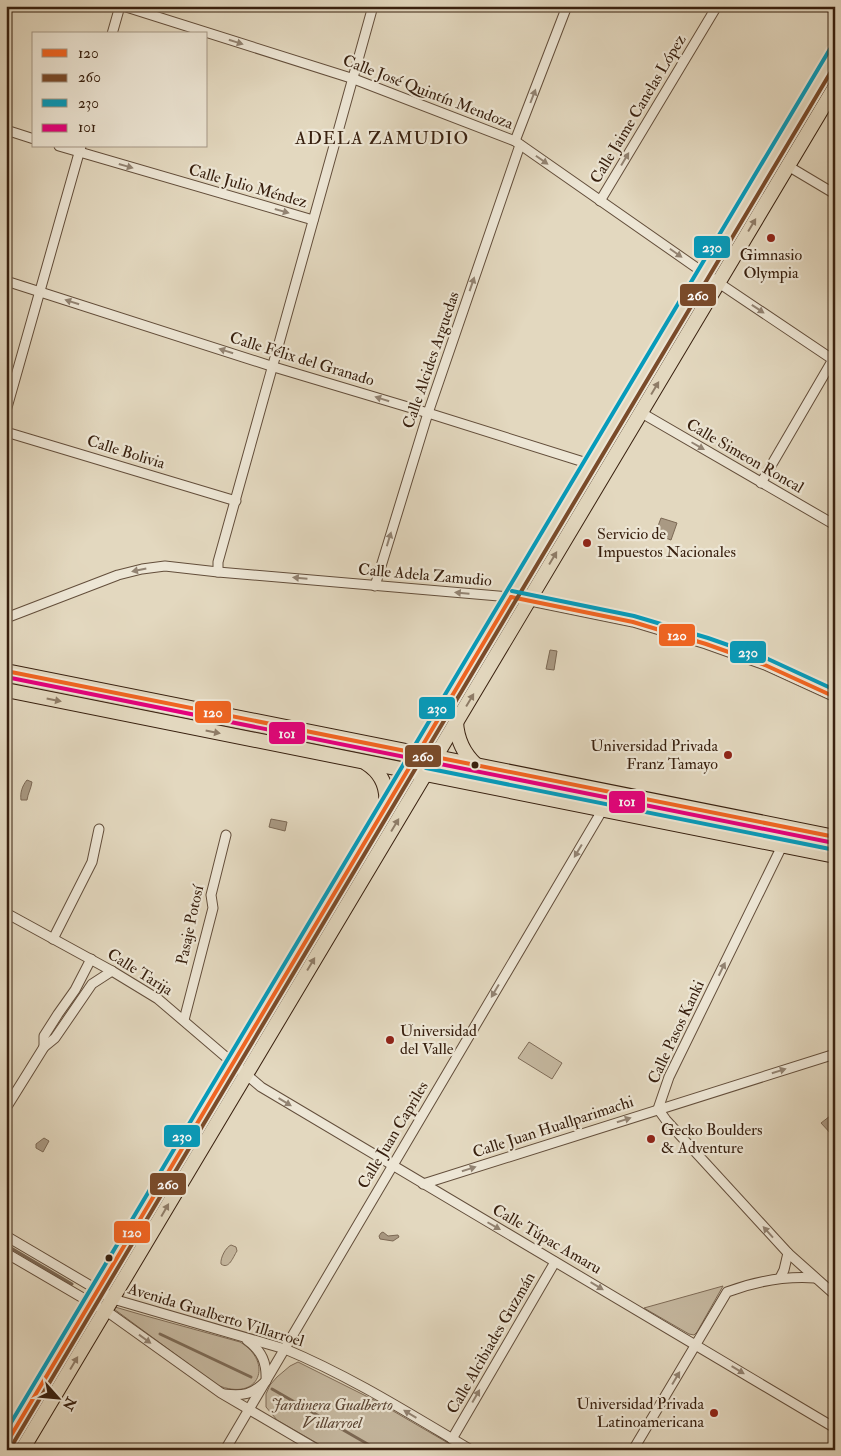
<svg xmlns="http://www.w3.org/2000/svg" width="841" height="1456" viewBox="0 0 841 1456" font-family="'IM FELL Double Pica',serif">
<rect width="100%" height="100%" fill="#e3d8bf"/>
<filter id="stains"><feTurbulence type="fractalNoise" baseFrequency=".004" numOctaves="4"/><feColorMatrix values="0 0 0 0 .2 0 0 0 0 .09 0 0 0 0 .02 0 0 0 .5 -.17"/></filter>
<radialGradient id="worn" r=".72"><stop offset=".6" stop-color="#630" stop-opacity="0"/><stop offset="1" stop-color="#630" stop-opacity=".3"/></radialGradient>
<g fill="#c6b9a1" stroke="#7f6c58">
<path d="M 835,67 L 835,76 L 719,268 L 716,266 Z"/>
<path d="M 705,285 L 709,288 L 529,588 L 524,587 Z"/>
<path d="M 514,606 L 516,608 L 433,747 L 431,745 Z"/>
<path d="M 6,678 L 407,759 L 405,762 L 6,683 Z"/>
<path d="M 439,765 L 835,845 L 835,848 L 583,799 L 437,769 Z"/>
<path d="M 409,781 L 411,783 L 257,1042 L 255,1040 Z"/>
<path d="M 529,1042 L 562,1063 L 552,1079 L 518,1058 Z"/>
<path d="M 231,1080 L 234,1081 L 111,1286 L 109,1284 Z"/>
<path d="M 231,1245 L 236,1247 L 237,1251 C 233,1257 229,1270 221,1264 C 220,1258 226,1247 231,1245 Z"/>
<path d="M 723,1286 L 697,1332 L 694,1335 L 689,1334 L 644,1308 Z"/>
<path d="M 115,1307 L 139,1314 L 240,1342 C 274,1362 260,1403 217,1385 L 114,1309 Z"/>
<path d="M 93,1312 L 96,1314 L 15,1450 L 11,1450 Z"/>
<path d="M 298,1362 L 376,1401 L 460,1450 L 329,1450 L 277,1420 L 266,1407 L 266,1394 L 270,1385 L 277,1377 L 290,1366 Z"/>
</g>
<g fill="#a99983" stroke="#7c6955">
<path d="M 661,518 L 677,523 L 671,540 L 655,534 Z"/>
<path d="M 550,650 L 557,651 L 554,670 L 546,669 Z"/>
<path d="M 27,780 L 32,782 C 31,789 28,793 27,800 L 21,800 C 20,793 22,786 27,780 Z"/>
<path d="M 271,819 L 287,822 L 285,831 L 269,827 Z"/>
<path d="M 830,1116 L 833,1119 L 832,1124 L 835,1126 L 835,1134 L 833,1136 L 821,1123 Z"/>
<path d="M 44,1138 L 49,1141 L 43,1152 L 36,1148 L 36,1144 Z"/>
<path d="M 383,1232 L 388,1236 L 398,1235 L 399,1237 L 393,1241 L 380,1239 L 379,1236 L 381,1233 Z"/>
</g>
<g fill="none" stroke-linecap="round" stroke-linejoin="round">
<g stroke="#7c6955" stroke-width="3">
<path d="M 6,1245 L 72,1284"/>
<path d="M 160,1334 L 251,1377"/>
<path d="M 272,1389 L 378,1450"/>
</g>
<g stroke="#634e3b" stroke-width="11">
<g id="street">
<path d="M 123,6 L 354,79 L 515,141 L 704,273 L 835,361"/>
<path d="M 828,6 L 835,10"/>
<path d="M 112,34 L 120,6"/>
<path d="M 6,130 L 34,139"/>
<path d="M 515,141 L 567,6"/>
<path d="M 59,146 L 313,220"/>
<path d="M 788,166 L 835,194"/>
<path d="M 600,201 L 717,6"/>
<path d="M 6,281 L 274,367 L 428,413 L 590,464"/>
<path d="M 6,411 L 81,146"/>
<path d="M 640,412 L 835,525"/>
<path d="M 6,432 L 236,501"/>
<path d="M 761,483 L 835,356"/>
<path d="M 218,572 L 218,562 L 373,6"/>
<path d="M 375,586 L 428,413 L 520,145"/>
<path d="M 6,618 L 118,575 L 142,569 L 165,566 L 218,572 L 511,597 L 633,622 L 706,644 L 765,665 L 835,697"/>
<path d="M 782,846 L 669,1077 L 658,1109 L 666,1120 L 788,1253 L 835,1295"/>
<path d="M 6,913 L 112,971 L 158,999 L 261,1087 L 835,1428"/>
<path d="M 53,939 L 92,862 L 99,829"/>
<path d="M 184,1020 L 213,908 L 211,895 L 226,835"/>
<path d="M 44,1047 L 44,1036 L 58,1014 L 75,990 L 91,959"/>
<path d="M 6,1108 L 44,1047 L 55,1038 L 92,984 L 112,971"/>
<path d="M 423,1184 L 835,1054"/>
<path d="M 6,1236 L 113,1299 L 285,1349 C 350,1376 410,1414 471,1450"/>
<path d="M 6,1253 L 112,1315 L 221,1393 L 318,1450"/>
<path d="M 780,1278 L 784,1270 L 788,1253"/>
<path d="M 224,1394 C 243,1396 252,1395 266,1381 C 267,1363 262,1351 247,1340"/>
<path d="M 452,1439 L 555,1262"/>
<path d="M 225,1450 L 603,809"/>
<path d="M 633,1450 L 727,1292 C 756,1281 784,1276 815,1278"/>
</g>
</g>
<g stroke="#38200f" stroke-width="16">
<g id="primary">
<path d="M 6,671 L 835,837"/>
<path d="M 6,690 L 835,856"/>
<path d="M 456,722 C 457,740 463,753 476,765"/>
<path d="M 366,763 C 382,773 388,788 386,806"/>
<path d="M 6,1444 L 835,52"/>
<path d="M 22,1450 L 835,87"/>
</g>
</g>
<use href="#street" stroke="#ede6d5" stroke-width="9"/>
<use href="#primary" stroke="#e3d8bf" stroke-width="14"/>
<g stroke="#ede6d5" stroke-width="8">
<g id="bus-1">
<path d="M 511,597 L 633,622 L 706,644 L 765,665 L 835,697"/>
<path d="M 6,671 L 835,837"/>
<path d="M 6,1444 L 511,597"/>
</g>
</g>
<g stroke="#ede6d5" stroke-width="8">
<path id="bus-2" d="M 11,1447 L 835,65"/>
</g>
<g stroke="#ede6d5" stroke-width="8">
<g id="bus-3">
<path d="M 512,591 L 634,616 L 708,638 L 768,659 L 835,690"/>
<path d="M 426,768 L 835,850"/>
<path d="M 6,1431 L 830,49"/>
</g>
</g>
<g stroke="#ede6d5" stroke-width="8">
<path id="bus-4" d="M 6,677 L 834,843"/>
</g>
<use href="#bus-1" stroke="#f26522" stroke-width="4"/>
<use href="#bus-2" stroke="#7a4b2a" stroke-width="4"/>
<use href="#bus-3" stroke="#069bbb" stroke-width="4"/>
<use href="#bus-4" stroke="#e5007d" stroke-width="4"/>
</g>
<defs><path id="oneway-solid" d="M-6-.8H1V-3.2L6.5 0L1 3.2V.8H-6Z" transform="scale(1.25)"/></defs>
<g fill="#928372">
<use href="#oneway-solid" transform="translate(236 42) rotate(17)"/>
<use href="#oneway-solid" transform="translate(533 96) rotate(-69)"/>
<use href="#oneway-solid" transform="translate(625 159) rotate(-59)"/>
<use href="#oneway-solid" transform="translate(542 160) rotate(35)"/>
<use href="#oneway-solid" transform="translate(126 166) rotate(16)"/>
<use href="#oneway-solid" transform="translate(282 211) rotate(16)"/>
<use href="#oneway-solid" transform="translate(676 253) rotate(35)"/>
<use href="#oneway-solid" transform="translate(472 284) rotate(-71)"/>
<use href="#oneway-solid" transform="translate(72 302) rotate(-162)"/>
<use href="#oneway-solid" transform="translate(758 309) rotate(34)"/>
<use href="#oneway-solid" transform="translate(226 351) rotate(-162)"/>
<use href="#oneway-solid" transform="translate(382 399) rotate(-163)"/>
<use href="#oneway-solid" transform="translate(698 446) rotate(30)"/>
<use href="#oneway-solid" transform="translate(389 539) rotate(-73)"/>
<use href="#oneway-solid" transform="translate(139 570) rotate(168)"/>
<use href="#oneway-solid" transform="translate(300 578) rotate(-175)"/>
<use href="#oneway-solid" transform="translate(462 593) rotate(-175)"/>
<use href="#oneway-solid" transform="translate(578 851) rotate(121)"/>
<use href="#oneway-solid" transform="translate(722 969) rotate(-64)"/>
<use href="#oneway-solid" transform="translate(495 991) rotate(121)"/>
<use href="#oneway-solid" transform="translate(779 1071) rotate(-17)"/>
<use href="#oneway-solid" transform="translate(285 1102) rotate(31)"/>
<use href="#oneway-solid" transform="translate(624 1120) rotate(-18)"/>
<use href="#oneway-solid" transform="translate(469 1169) rotate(-18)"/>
<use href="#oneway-solid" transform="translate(494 1226) rotate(30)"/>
<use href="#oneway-solid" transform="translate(768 1232) rotate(-132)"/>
<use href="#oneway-solid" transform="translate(597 1286) rotate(31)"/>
<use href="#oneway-solid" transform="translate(145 1339) rotate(36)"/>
<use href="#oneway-solid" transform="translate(738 1370) rotate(31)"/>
<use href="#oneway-solid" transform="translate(676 1378) rotate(-59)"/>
<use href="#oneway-solid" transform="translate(476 1396) rotate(-60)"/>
<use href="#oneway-solid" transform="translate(410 1414) rotate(-149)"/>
</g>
<g fill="#8e7c67">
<use href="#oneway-solid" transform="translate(752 225) rotate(-59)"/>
<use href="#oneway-solid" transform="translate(655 388) rotate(-59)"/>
<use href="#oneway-solid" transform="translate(553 558) rotate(-59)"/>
<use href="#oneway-solid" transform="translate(54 700) rotate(11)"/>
<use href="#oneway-solid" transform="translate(470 700) rotate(-59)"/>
<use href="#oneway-solid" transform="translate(213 732) rotate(11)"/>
<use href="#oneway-solid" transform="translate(395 825) rotate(-59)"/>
<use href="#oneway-solid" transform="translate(311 964) rotate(-59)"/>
<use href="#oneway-solid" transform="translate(165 1210) rotate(-60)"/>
<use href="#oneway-solid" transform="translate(74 1363) rotate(-59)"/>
</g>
<g fill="#8f2418" stroke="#ede6d5" stroke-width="2">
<circle cx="771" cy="238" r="5"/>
<circle cx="587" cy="543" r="5"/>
<circle cx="728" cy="755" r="5"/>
<circle cx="390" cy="1040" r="5"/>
<circle cx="651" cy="1139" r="5"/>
<circle cx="714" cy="1413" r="5"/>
</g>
<g fill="#38200f" stroke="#ede6d5" stroke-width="2">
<circle cx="475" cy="765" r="4.5"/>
<circle cx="109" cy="1258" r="4.5"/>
</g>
<g text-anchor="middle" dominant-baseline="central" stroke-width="4.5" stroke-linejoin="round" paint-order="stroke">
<g font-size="16" fill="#38200f" stroke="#ede6d5">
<text transform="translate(428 92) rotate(21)">Calle José Quintín Mendoza</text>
<text transform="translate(638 109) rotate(-59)">Calle Jaime Canelas López</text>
<text transform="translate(248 186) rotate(16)">Calle Julio Méndez</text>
<text transform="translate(302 359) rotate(17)">Calle Félix del Granado</text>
<text transform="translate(431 360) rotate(-71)">Calle Alcides Arguedas</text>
<text transform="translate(126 452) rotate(17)">Calle Bolivia</text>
<text transform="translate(745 456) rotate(30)">Calle Simeon Roncal</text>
<text transform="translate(425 575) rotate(5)">Calle Adela Zamudio</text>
<text transform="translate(190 925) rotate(-78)">Pasaje Potosí</text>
<text transform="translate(140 972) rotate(32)">Calle Tarija</text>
<text transform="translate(676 1032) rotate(-65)">Calle Pasos Kanki</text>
<text transform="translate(553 1127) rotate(-18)">Calle Juan Huallparimachi</text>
<text transform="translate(393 1135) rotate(-59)">Calle Juan Capriles</text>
<text transform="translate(547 1239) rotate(30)">Calle Túpac Amaru</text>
<text transform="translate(216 1315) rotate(17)">Avenida Gualberto Villarroel</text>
<text transform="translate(491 1343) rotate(-60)">Calle Alcibiades Guzmán</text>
</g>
<g font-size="16" fill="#38200f" stroke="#ede6d5" text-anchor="start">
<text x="771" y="255" text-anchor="middle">Gimnasio<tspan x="771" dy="18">Olympia</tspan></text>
<text x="597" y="534">Servicio de<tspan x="597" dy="18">Impuestos Nacionales</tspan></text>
<text x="718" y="746" text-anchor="end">Universidad Privada<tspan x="718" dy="18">Franz Tamayo</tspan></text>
<text x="400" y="1031">Universidad<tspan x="400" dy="18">del Valle</tspan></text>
<text x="661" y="1130">Gecko Boulders<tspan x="661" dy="18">&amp; Adventure</tspan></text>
<text x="704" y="1404" text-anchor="end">Universidad Privada<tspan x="704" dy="18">Latinoamericana</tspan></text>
</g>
<g font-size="16" font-style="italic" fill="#5c4634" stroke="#ede6d5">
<text x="332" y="1405">Jardinera Gualberto<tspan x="332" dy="18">Villarroel</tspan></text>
</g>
<g font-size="18" letter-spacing="1" fill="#38200f" stroke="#ede6d5">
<text x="382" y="138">ADELA ZAMUDIO</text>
</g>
</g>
<g stroke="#ede6d5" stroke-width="2">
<rect x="693" y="235" width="38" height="24" rx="5" fill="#069bbb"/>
<rect x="679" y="283" width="38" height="24" rx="5" fill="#7a4b2a"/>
<rect x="658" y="623" width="38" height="24" rx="5" fill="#f26522"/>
<rect x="729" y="640" width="38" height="24" rx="5" fill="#069bbb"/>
<rect x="418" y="696" width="38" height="24" rx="5" fill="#069bbb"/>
<rect x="194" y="700" width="38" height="24" rx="5" fill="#f26522"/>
<rect x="268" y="721" width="38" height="24" rx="5" fill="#e5007d"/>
<rect x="404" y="744" width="38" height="24" rx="5" fill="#7a4b2a"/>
<rect x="608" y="790" width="38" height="24" rx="5" fill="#e5007d"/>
<rect x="163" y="1124" width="38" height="24" rx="5" fill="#069bbb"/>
<rect x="149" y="1172" width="38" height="24" rx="5" fill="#7a4b2a"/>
<rect x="113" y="1220" width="38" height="24" rx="5" fill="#f26522"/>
</g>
<g font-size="14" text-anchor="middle" font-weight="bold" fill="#fff">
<text x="712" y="252">230</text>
<text x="698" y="300">260</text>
<text x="677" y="640">120</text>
<text x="748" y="657">230</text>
<text x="437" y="713">230</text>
<text x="213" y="717">120</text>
<text x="287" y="738">101</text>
<text x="423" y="761">260</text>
<text x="627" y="806">101</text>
<text x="182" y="1141">230</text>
<text x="168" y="1189">260</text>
<text x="132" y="1237">120</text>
</g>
<rect width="841" height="1456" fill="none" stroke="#e3d8bf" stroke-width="25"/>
<rect x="8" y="8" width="826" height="1441" fill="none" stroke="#38200f" stroke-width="2.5"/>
<rect x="12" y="12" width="816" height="1431" fill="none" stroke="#38200f"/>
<rect x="32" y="32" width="175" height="115" fill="#ede6d5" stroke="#a59786"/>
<rect x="42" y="49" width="25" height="8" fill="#f26522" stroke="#a59786"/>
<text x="78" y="58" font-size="15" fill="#38200f">120</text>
<rect x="42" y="74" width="25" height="8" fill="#7a4b2a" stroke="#a59786"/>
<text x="78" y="82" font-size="15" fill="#38200f">260</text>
<rect x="42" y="99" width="25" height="8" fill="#069bbb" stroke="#a59786"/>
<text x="78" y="108" font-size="15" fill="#38200f">230</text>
<rect x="42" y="124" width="25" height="8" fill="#e5007d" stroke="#a59786"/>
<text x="78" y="132" font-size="15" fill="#38200f">101</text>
<g transform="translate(58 1398) rotate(117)" stroke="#ede6d5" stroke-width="4" paint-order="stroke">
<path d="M0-4L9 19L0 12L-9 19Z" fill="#38200f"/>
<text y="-8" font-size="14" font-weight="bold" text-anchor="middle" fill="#38200f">N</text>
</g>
<rect width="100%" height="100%" filter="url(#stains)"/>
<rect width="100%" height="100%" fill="url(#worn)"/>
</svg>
